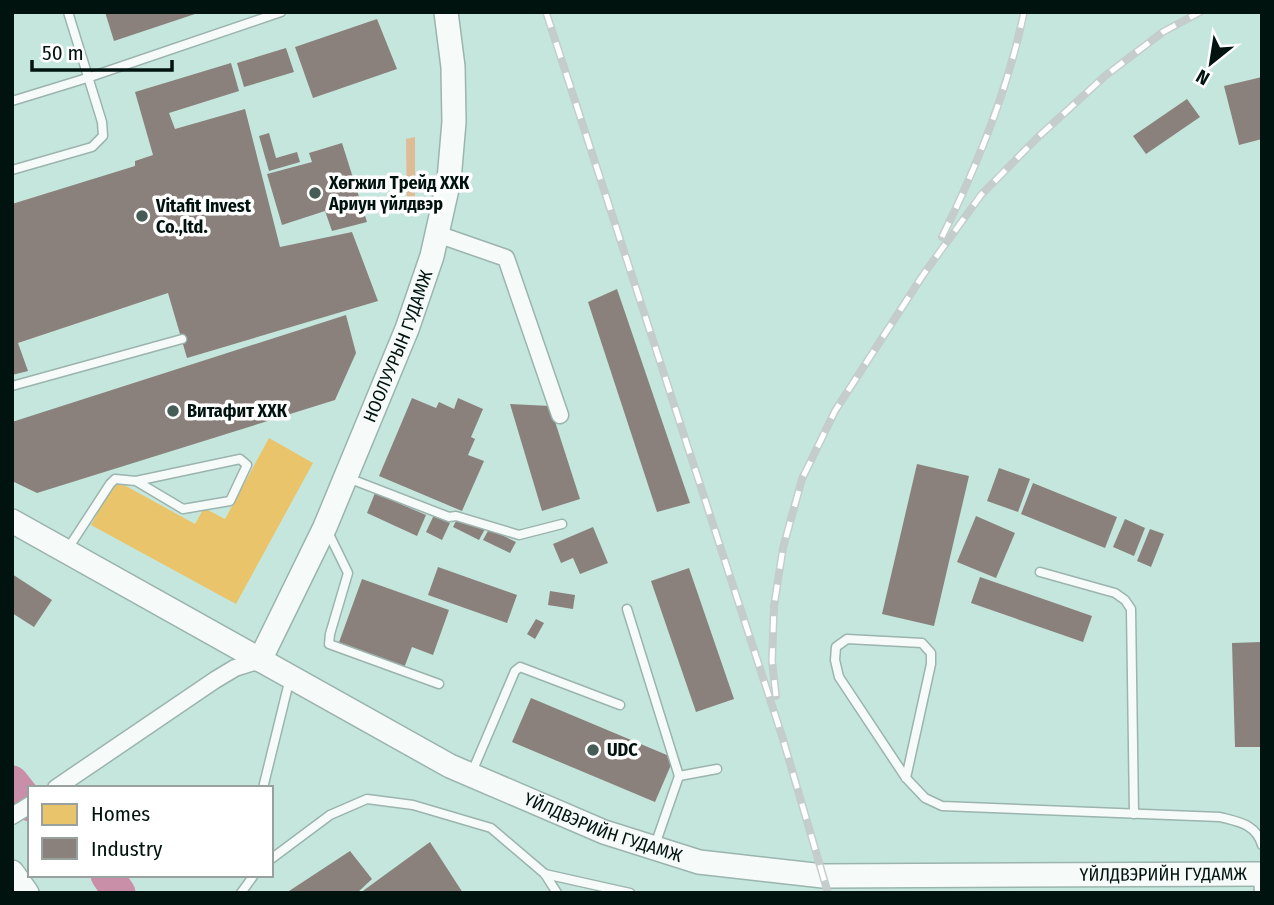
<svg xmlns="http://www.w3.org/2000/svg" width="1274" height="905" viewBox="0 0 1274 905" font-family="'Fira Sans Condensed',sans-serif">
<rect width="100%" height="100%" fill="#c5e6dc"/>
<path fill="#debd96" d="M 415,137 L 415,213 L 407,214 L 406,139 Z"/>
<path fill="#e9c46a" d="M 269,438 L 313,463 L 236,604 L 91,525 L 115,480 L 195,524 L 204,508 L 225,519 Z"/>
<g fill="#8a817c">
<path d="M 105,12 L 198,12 L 198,13 L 114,41 Z"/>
<path d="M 377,19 L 397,69 L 313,98 L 295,47 Z"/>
<path d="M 286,48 L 294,72 L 244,87 L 237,63 Z"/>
<path d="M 231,63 L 239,91 L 169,113 L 175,129 L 245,109 L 280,247 L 352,232 L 378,301 L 187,358 L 168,293 L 18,343 L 28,371 L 12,375 L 12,204 L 135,166 L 135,161 L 153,155 L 135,92 Z"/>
<path d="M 1262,77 L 1262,139 L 1239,145 L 1224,86 Z"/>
<path d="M 1187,99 L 1200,117 L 1146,154 L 1133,136 Z"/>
<path d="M 269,133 L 276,158 L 297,152 L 300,162 L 269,171 L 259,136 Z"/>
<path d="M 342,143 L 367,222 L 332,231 L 325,211 L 282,225 L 267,174 L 312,162 L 309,153 Z"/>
<path d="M 617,289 L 690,503 L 657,512 L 588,302 Z"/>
<path d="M 346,315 L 356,353 L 335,400 L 37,493 L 12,481 L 12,422 Z"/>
<path d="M 412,398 L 436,408 L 439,402 L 454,409 L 458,398 L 483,409 L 471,437 L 475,439 L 468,455 L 484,461 L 462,511 L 379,476 Z"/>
<path d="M 510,404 L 550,406 L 580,499 L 542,511 Z"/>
<path d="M 917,464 L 969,476 L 934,626 L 882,614 Z"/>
<path d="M 999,468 L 1030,479 L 1018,512 L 987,501 Z"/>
<path d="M 1033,483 L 1117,517 L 1105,548 L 1021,514 Z"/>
<path d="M 375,493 L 426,515 L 417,536 L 367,513 Z"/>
<path d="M 434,515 L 450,523 L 442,540 L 426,532 Z"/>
<path d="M 976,516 L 1015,533 L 996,578 L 957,562 Z"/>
<path d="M 458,517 L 485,529 L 479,540 L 453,527 Z"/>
<path d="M 1125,519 L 1145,528 L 1134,556 L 1113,547 Z"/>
<path d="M 593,527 L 608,563 L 580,574 L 573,558 L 561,563 L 553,544 Z"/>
<path d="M 489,529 L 516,542 L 510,553 L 483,540 Z"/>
<path d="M 1150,529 L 1164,534 L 1151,567 L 1137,561 Z"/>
<path d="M 438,567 L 517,595 L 507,623 L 428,595 Z"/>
<path d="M 689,568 L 734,699 L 696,712 L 651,581 Z"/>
<path d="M 12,574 L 52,600 L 34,627 L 12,613 Z"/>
<path d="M 980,577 L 1092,616 L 1083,642 L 971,603 Z"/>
<path d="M 362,579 L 449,610 L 433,655 L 412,647 L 404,668 L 338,645 Z"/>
<path d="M 550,591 L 575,595 L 573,609 L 548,605 Z"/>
<path d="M 536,619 L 544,623 L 535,639 L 527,634 Z"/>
<path d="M 1262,642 L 1262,747 L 1235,747 L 1232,643 Z"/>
<path d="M 531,698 L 674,758 L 655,802 L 512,742 Z"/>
<path d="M 430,842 L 463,893 L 360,893 Z"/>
<path d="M 350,851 L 372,879 L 357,893 L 286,893 Z"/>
</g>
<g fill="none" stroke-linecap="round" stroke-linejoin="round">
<g stroke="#c98fa9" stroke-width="33">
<path d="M 12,782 L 30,805"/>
<path d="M 107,875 L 119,893"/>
</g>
<g stroke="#9bb4ad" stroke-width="11">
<g id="lane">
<path d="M 12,101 L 87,78 L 281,12"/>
<path d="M 12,170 L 92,147 L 103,136 L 102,122 L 68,12"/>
<path d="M 12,386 L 182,339"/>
<path d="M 348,478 L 449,517 L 456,516 L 519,535 L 562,524"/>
<path d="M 327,530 L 348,573 L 330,634 L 329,644 L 439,684"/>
<path d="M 67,550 L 110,484 L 115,479 L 136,481 L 183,509 L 230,501 L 247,465 L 240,459 L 136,481"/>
<path d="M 1040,572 L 1115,593 L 1125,600 L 1131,609 L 1134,814"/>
<path d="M 627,609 L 679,776 L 655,845"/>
<path d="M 472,772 L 515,671 L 520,667 L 620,705"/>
<path d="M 679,776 L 717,769"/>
<path d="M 906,778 L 931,664 L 931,653 L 922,643 L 847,639 L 836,647 L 835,660 L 839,677 L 906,778 L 925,798 L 942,806 L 1220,817 C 1239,822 1256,824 1262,845"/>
<path d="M 263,788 L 290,678"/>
<path d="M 271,859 L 330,815 L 367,799 L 413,805 L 491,828 L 545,874 L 557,893"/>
<path d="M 545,874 L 630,893"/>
<path d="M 1258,875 L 1259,893"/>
<path d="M 241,893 L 254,875"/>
</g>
</g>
<g stroke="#9bb4ad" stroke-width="19">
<g id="street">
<path d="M 437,234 L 506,258 L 560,415"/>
<path d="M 56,788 L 215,680 L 235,668 L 260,660"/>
<path d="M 12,816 L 30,805"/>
</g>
</g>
<g stroke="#9bb4ad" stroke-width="26">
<g id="secondary">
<path id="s1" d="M 12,521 L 450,766 L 604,832 L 699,862 L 823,876 L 1262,874"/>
<path id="s2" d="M 260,660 L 325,527 L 407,329 L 432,256 L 449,180 L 454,122 L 453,67 L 446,12"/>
<path d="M 12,872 L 27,893"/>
</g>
</g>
<use href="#lane" stroke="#f6fbfa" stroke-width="8"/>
<use href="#street" stroke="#f6fbfa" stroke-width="16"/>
<use href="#secondary" stroke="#f6fbfa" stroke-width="23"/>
<g stroke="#c4cdcb" stroke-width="8">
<g id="rail">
<path d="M 546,12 L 782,736 L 828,893"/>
<path d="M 942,237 C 977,166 1008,90 1024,12"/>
<path d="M 776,696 L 772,661 L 774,606 L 783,548 L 802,479 L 835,411 L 923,275 L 981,195 L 1037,138 L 1105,76 L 1163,32 L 1200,12"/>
</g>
</g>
<use href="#rail" stroke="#fff" stroke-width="5" stroke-dasharray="16" stroke-linecap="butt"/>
</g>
<g fill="#455d56" stroke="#fff" stroke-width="2.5">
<circle cx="315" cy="193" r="7"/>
<circle cx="142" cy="216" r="7"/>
<circle cx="173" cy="411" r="7"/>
<circle cx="593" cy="750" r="7"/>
</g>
<g text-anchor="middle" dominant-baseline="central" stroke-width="7" stroke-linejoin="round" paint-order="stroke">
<g font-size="18" font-weight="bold" fill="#00130e" stroke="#fff" text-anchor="start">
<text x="329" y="183">Хөгжил Трейд ХХК<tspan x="329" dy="21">Ариун үйлдвэр</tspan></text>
<text x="156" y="206">Vitafit Invest<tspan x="156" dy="21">Co.,ltd.</tspan></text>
<text x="187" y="411">Витафит ХХК</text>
<text x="607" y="750">UDC</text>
</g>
<g font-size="18" fill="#00130e" stroke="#fff">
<text stroke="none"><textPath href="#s2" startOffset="343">НООЛУУРЫН ГУДАМЖ</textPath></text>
<text stroke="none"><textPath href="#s1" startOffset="667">YЙЛДВЭРИЙН ГУДАМЖ</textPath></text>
<text stroke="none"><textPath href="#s1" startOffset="1234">YЙЛДВЭРИЙН ГУДАМЖ</textPath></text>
</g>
</g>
<rect width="1274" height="905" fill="none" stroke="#00130e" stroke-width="28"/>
<rect x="28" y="786" width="245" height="91" fill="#ffffff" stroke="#99a19f" stroke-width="2"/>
<rect x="42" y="804" width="35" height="21" fill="#e9c46a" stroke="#99a19f" stroke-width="2"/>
<text x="91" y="821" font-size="21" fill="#00130e">Homes</text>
<rect x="42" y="838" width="35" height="21" fill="#8a817c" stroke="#99a19f" stroke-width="2"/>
<text x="91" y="856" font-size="21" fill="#00130e">Industry</text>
<g transform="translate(1211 63) rotate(210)" stroke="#ffffff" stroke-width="5" paint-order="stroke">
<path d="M0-5L12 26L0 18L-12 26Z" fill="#00130e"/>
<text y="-10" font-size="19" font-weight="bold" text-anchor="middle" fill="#00130e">N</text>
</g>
<path d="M32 60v10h140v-10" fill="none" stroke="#00130e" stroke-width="3.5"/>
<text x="42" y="60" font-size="21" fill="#00130e" stroke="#ffffff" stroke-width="5" paint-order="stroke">50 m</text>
</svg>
